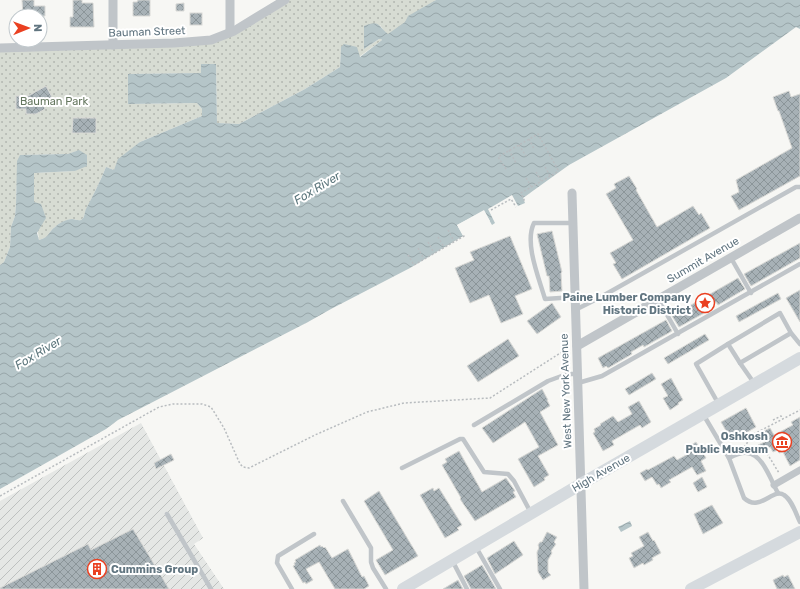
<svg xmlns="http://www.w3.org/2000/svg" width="800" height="589" viewBox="0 0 800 589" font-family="Rubik,sans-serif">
<defs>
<pattern id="industrial-furrows" width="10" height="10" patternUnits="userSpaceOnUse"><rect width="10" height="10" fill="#e5e7e5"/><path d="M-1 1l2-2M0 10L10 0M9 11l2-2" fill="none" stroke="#bdc0bf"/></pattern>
<pattern id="park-dots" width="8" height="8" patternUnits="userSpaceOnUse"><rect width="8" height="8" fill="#d7dcd3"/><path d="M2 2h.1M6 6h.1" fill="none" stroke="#b2b7b0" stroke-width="1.8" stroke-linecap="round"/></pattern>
<pattern id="water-waves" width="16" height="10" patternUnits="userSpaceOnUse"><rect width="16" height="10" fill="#b5c5c8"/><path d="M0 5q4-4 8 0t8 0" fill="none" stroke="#97a5a8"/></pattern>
<pattern id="building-cross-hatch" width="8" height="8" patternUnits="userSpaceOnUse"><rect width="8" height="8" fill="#a7b1b6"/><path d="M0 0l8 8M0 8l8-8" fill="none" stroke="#8b9599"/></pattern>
</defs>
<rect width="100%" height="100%" fill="#f7f7f4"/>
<path fill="url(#industrial-furrows)" d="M 141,423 L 203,538 L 194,544 L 224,589 L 0,589 L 0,501 Z"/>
<path fill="url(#park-dots)" d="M 285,0 L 436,0 L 388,35 L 384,31 L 380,25 L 364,49 L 379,39 L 381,39 L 382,40 L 359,57 L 341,47 L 340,67 L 305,89 L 239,124 L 217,123 L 216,64 L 201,73 L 128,74 L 128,104 L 197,103 L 202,109 L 202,116 L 140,142 L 114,170 L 106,167 C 100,182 93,195 86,210 C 84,213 85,218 81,220 C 78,221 75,219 72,219 C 67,220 59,223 55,227 C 48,232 50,237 39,240 L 34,202 L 34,173 L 75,171 L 80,167 L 77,151 L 68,154 L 20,155 L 16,192 L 16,204 L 15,216 L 11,227 L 10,247 L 4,262 L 0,265 L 0,48 L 211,40 Z"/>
<g fill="url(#water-waves)">
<path d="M 436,0 L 800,0 L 800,29 L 796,27 L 726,78 L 569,165 L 523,198 L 525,203 L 518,206 L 512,195 L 488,209 L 495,223 L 492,225 L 484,211 L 457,225 L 463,236 L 410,268 L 331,309 L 308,322 L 118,420 L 106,429 L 0,489 L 0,265 L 4,262 L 10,247 L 11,227 L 15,216 L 16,204 L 17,161 L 20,155 L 68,154 L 79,150 L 87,155 L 87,166 L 75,171 L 34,173 L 34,202 L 41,204 L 46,218 L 37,233 L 39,240 C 50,237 48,232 55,227 C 59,223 67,219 72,219 C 75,219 78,221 81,220 C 85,218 84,213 86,209 C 93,195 100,182 106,167 L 114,170 L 118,159 L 140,142 L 202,116 L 202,109 L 197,103 L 128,104 L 128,74 L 201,73 L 201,64 L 216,64 L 217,123 L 239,124 L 305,89 L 340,67 L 341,47 L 344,44 L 357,47 L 360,57 L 382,40 L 381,39 L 379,39 L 364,49 L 364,26 C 380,19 378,26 388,34 L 405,22 L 408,16 Z"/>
<path d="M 630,521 L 632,526 L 621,532 L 618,527 Z"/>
</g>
<path fill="#f7f7f4" d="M 484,210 L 490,221 L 488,222 L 484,213 L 460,226 L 464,234 L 463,235 L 457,225 Z"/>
<g fill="url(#building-cross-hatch)" stroke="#d9d9d6">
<path d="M 22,0 L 34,0 L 34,6 L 45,6 L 45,16 L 23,16 Z"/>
<path d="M 73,0 L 82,0 L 82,3 L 93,3 L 94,27 L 70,27 L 70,17 L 73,17 Z"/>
<path d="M 138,0 L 150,0 L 150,16 L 133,16 L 133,2 L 137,2 Z"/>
<path d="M 184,3 L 184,11 L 176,11 L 176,4 Z"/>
<rect x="190" y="13" width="12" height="12"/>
<path d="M 46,86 L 52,97 L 42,103 L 45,109 L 36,114 L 26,114 L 26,109 L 16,109 L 16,96 L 28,96 Z"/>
<path d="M 789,91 L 791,97 L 800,94 L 800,176 L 739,210 L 731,196 L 739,192 L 736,180 L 792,148 L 779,111 L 778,111 L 773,97 Z"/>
<path d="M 73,118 L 96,118 L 96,133 L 72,133 Z"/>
<path d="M 629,176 L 637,189 L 636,190 L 657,227 L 693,206 L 699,215 L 701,213 L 710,228 L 622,279 L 613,264 L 616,263 L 610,253 L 633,240 L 606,194 L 616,188 L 614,184 Z"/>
<path d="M 552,231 L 562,272 L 561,273 L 562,291 L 550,292 L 549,276 L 547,276 L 537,234 Z"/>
<path d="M 510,236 L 532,289 L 515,296 L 523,314 L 501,323 L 489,295 L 470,303 L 455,268 L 474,260 L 470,252 Z"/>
<path d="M 800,243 L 800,258 L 751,286 L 744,274 Z"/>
<path d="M 738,278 L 745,289 L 718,305 L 716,302 L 705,309 L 706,312 L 679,327 L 672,316 Z"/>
<path d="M 800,290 L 800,322 L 786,298 Z"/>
<path d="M 778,293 L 781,299 L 739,322 L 736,316 Z"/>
<path d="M 552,303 L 561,317 L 537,334 L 527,321 Z"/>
<path d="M 666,320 L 672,331 L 644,347 L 643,345 L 631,352 L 632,354 L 608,368 L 606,366 L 603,368 L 598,358 Z"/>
<path d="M 705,334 L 709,340 L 668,364 L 664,358 Z"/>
<path d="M 508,339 L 519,356 L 478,382 L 467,366 Z"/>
<path d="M 652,373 L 656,379 L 629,395 L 625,389 Z"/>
<path d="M 671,378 L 683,400 L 678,403 L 679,404 L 670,410 L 663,398 L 668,396 L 661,384 Z"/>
<path d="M 542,389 L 548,400 L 547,400 L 550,406 L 540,412 L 558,445 L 538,456 L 549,475 L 544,478 L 545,480 L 534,487 L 518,459 L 539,447 L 525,422 L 493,443 L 482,428 Z"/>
<path d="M 639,401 L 651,422 L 642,428 L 640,425 L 612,441 L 614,445 L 603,451 L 593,433 L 595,432 L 594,429 L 601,425 L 600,424 L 613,416 L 618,422 L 632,414 L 628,407 Z"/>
<path d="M 746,408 L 756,427 L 732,441 L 721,422 Z"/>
<path d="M 800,417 L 800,460 L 790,466 L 783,452 L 779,453 L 778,450 L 773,452 L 770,447 L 762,451 L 758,445 L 767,441 L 762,432 L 770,428 L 774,435 L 793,425 L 791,422 Z"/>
<path d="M 696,442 L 706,458 L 701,461 L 706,471 L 697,475 L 692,467 L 669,480 L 671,482 L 661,488 L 659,484 L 657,485 L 652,477 L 645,481 L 640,473 L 647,469 L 648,470 L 674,456 L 677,460 L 688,454 L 685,449 Z"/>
<path d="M 459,451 L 482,492 L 506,478 L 515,491 L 513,492 L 516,497 L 475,521 L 460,499 L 461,498 L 442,465 L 447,462 L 445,459 Z"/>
<path d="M 171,454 L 174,460 L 156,469 L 154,463 Z"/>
<path d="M 702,477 L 707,487 L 698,492 L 693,483 Z"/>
<path d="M 433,488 L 434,491 L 439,488 L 462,525 L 457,528 L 459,530 L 445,538 L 420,495 Z"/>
<path d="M 379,491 L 418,556 L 385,575 L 376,560 L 393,550 L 364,501 Z"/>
<path d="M 712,505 L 723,523 L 703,534 L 694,514 Z"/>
<path d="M 133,529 L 169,589 L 0,589 L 0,588 L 88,544 L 91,550 Z"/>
<path d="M 547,532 L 557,537 L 554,542 L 556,544 L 551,551 L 552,553 L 548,560 L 548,572 L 551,575 L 543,580 L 538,572 L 537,552 L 539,548 L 538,545 L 540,542 L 542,542 Z"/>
<path d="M 648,532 L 653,541 L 654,540 L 661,553 L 652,558 L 653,560 L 644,565 L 643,563 L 634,568 L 629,558 L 633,556 L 631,553 L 644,546 L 639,537 Z"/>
<path d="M 514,541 L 523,555 L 495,574 L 487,558 Z"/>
<path d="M 320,545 L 321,547 L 322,546 L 324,548 L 325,547 L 332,558 L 348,549 L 362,577 L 364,576 L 369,586 L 364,589 L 335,589 L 319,562 L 306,569 L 313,580 L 306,584 L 305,582 L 303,583 L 293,566 L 295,565 L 294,563 L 296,562 L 295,560 Z"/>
<path d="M 482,565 L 496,589 L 471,589 L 464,576 Z"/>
<path d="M 783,575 L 784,577 L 788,575 L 795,589 L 777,589 L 773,580 Z"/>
<path d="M 458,580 L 463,589 L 443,589 Z"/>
</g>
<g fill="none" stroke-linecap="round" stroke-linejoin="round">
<g stroke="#b8bcbf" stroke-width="1.5" stroke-dasharray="2 2" stroke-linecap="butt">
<path d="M 529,139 L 534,149"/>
<path d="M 519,145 L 526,156"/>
<path d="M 509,150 L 516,163"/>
<path d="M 545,167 L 550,176"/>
<path d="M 506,169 L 498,157 L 538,134 L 558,170 L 557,172 L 521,193 L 525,202"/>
<path d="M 536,172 L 541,181"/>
<path d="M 526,178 L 531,186"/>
<path d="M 491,210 L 511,199 L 516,207"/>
<path d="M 448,230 L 454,241"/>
<path d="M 438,237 L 444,247"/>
<path d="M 428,242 L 434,253"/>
<path d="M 418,248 L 424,259"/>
<path d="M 408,255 L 414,265 L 464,236 L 464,235"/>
<path d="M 773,420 L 781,416 L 783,419"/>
<path d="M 756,433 L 762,443"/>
<path d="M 744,447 L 754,434 L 800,410"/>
<path d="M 765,450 L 779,473"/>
<path d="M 0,496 L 159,407 L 173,404 L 202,404 L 211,407 L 224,428 L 240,464 L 243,467 L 249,468 L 315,435 L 367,412 L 404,403 L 490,398 L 565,350 L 569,350"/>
</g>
<g stroke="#c0c5c9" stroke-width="4.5">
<path d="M 573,223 L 534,223 C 524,243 539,278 545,299 L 575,297"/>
<path d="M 731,258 L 751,293"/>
<path d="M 658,299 L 678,334"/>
<path d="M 575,310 L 599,298 L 796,187 L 800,187"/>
<path d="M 791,333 L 740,363 L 728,344 L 780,313 L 791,333 L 800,344"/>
<path d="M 740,363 L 754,383"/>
<path d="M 578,383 L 602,376 L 800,264"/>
<path d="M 718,403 L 696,364 L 728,344"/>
<path d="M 703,414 L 729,458 L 744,498 C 760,513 773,487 784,495 C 792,500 796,514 800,522"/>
<path d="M 474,425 L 548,381 L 567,374 L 577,374"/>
<path d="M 729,458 C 735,455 741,452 747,453 C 763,454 771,481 778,493"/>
<path d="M 402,468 L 460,439 L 463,439 L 484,472 L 508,474 L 514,481 L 531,513"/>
<path d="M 343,501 L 371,548 L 371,562 L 373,568 L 386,589"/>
<path d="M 167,514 L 211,589"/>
<path d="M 476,547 L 500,589"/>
<path d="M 452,560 L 467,589"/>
<path d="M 292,589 L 277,563 L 278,556 L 314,534"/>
</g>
<path stroke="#c0c5c9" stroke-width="7" d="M 774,485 L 800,470"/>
<g stroke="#c0c5c9" stroke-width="9">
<path d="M 230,0 L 230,32"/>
<path d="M 113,45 L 113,0"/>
<path d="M 0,48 L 174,43 L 211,40 L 234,31 L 285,0"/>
<path d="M 572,193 L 584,589"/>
<path d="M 577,346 L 800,218"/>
</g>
<g stroke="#d5dade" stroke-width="12">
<path d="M 403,589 L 581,484 L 800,358"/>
<path d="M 691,589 L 800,532"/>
</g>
</g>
<defs>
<g id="sight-ring" transform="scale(1)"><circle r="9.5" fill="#fff" stroke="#ea4021" stroke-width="1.5"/><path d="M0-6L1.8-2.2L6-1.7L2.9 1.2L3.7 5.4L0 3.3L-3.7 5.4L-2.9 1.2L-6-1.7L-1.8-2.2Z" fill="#ea4021"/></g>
<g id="museum-ring" transform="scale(1)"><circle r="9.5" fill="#fff" stroke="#ea4021" stroke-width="1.5"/><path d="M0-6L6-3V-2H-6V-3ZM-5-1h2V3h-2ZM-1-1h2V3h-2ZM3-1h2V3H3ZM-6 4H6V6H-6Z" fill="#ea4021"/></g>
<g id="building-ring" transform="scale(1)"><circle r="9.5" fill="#fff" stroke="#ea4021" stroke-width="1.5"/><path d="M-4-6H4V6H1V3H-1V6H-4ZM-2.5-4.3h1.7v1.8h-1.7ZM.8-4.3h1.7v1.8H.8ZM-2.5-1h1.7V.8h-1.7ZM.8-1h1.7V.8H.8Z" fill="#ea4021"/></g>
</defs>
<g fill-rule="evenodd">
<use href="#sight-ring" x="705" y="303"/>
<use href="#museum-ring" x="782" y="442"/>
<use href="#building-ring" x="97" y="569"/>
</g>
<g text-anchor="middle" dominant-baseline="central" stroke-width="4" stroke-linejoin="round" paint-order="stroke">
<g font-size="11" fill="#617580" stroke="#fff">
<text transform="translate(147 32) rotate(-2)">Bauman Street</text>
<text transform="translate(703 260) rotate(-30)">Summit Avenue</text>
<text transform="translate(566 391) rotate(-92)">West New York Avenue</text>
<text transform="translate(601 473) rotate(-30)">High Avenue</text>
</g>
<g font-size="11" fill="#667860" stroke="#fff">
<text x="54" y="101">Bauman Park</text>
</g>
<g font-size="11" font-weight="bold" fill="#617580" stroke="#fff" text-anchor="end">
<text x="691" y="297">Paine Lumber Company<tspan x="691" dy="13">Historic District</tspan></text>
<text x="768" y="436">Oshkosh<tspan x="768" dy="13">Public Museum</tspan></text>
<text x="111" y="569" text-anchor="start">Cummins Group</text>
</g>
<g font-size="12" font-style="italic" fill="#5c767c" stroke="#fff">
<text transform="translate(317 188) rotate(-31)">Fox River</text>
<text transform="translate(38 353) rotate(-31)">Fox River</text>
</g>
</g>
<g transform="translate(28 28) rotate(89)"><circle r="19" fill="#ffffff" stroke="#c0c8cc"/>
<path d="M0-3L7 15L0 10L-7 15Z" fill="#ea4021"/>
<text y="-6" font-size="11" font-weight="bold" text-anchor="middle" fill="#617580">N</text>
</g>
</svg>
